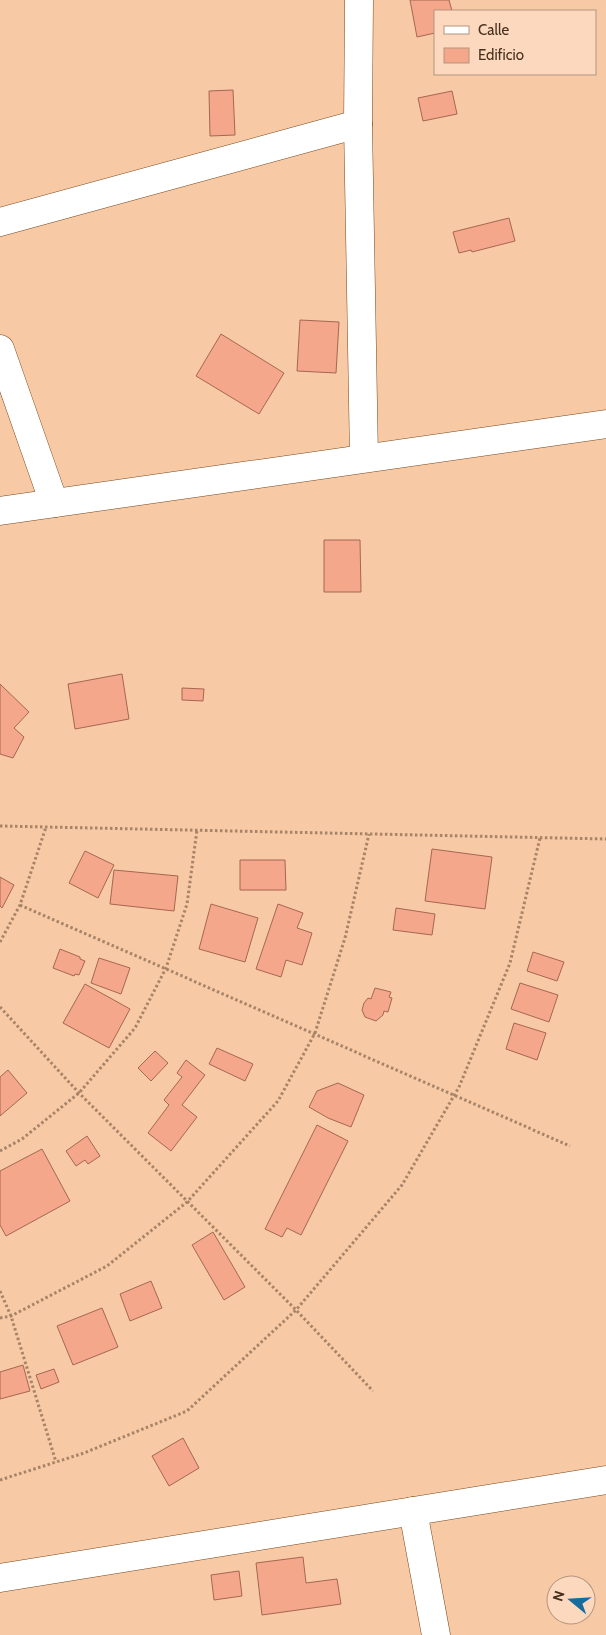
<svg xmlns="http://www.w3.org/2000/svg" width="606" height="1635" viewBox="0 0 606 1635" font-family="Cabin,sans-serif">
<rect width="100%" height="100%" fill="#f7c9a5"/>
<g fill="#f5a78c" stroke="#a66751">
<path d="M 410,0 L 449,0 L 452,11 L 435,11 L 435,33 L 417,37 Z"/>
<path d="M 233,90 L 235,135 L 210,136 L 209,91 Z"/>
<path d="M 452,91 L 457,114 L 423,121 L 418,98 Z"/>
<path d="M 509,218 L 515,241 L 472,252 L 471,250 L 459,253 L 453,232 Z"/>
<path d="M 300,320 L 339,322 L 336,373 L 297,371 Z"/>
<path d="M 221,334 L 284,373 L 259,414 L 196,376 Z"/>
<path d="M 324,540 L 360,540 L 361,592 L 324,592 Z"/>
<path d="M 122,674 L 129,719 L 75,729 L 68,684 Z"/>
<path d="M 0,684 L 29,712 L 14,728 L 24,737 L 13,758 L 0,754 Z"/>
<path d="M 182,688 L 204,689 L 203,701 L 182,700 Z"/>
<path d="M 432,849 L 492,857 L 485,909 L 425,901 Z"/>
<path d="M 85,851 L 114,865 L 98,898 L 69,883 Z"/>
<path d="M 240,860 L 285,860 L 286,890 L 240,890 Z"/>
<path d="M 114,870 L 178,876 L 174,911 L 110,904 Z"/>
<path d="M 0,877 L 14,885 L 2,908 L 0,906 Z"/>
<path d="M 211,904 L 258,918 L 245,962 L 199,949 Z"/>
<path d="M 278,904 L 303,913 L 297,928 L 312,933 L 302,965 L 286,960 L 281,977 L 256,969 Z"/>
<path d="M 396,908 L 435,914 L 432,935 L 393,930 Z"/>
<path d="M 60,949 L 80,957 L 80,959 L 85,961 L 79,975 L 75,974 L 74,976 L 53,968 Z"/>
<path d="M 533,952 L 564,962 L 557,981 L 527,971 Z"/>
<path d="M 99,958 L 130,968 L 121,994 L 91,983 Z"/>
<path d="M 520,983 L 558,995 L 549,1022 L 511,1009 Z"/>
<path d="M 85,984 L 130,1009 L 109,1048 L 63,1023 Z"/>
<path d="M 375,988 L 391,992 L 389,997 L 392,998 L 388,1012 L 384,1011 L 383,1015 L 376,1021 L 365,1017 L 362,1010 L 364,1003 L 368,998 L 371,999 Z"/>
<path d="M 514,1023 L 546,1033 L 537,1060 L 506,1049 Z"/>
<path d="M 217,1048 L 253,1064 L 245,1081 L 209,1064 Z"/>
<path d="M 155,1051 L 168,1063 L 151,1081 L 138,1068 Z"/>
<path d="M 186,1060 L 205,1075 L 182,1105 L 197,1117 L 171,1151 L 148,1133 L 169,1105 L 164,1100 L 182,1077 L 177,1073 Z"/>
<path d="M 8,1070 L 27,1093 L 0,1116 L 0,1077 Z"/>
<path d="M 338,1083 L 364,1095 L 351,1127 L 328,1118 L 309,1107 L 317,1091 Z"/>
<path d="M 317,1125 L 348,1141 L 301,1235 L 287,1228 L 282,1237 L 265,1229 Z"/>
<path d="M 87,1136 L 100,1156 L 88,1164 L 85,1160 L 76,1166 L 66,1151 Z"/>
<path d="M 42,1149 L 70,1201 L 6,1236 L 0,1225 L 0,1171 Z"/>
<path d="M 213,1232 L 245,1287 L 224,1300 L 192,1245 Z"/>
<path d="M 151,1281 L 162,1308 L 130,1321 L 120,1294 Z"/>
<path d="M 102,1308 L 118,1347 L 73,1365 L 57,1326 Z"/>
<path d="M 23,1365 L 30,1391 L 0,1399 L 0,1372 Z"/>
<path d="M 54,1369 L 59,1382 L 41,1389 L 36,1375 Z"/>
<path d="M 183,1438 L 199,1468 L 169,1486 L 152,1456 Z"/>
<path d="M 303,1557 L 306,1583 L 337,1579 L 341,1604 L 262,1615 L 256,1563 Z"/>
<path d="M 239,1571 L 242,1596 L 214,1600 L 211,1575 Z"/>
</g>
<g fill="none" stroke-linecap="round" stroke-linejoin="round">
<g stroke="#79481b" stroke-width="29">
<g id="minor">
<path d="M 359,0 L 358,124 L 364,458"/>
<path d="M 0,222 L 358,124"/>
<path d="M 0,349 L 54,503"/>
<path d="M 0,511 L 606,424"/>
<path d="M 413,1511 L 436,1635"/>
<path d="M 0,1578 L 606,1480"/>
</g>
</g>
<g stroke="#a78468" stroke-width="3" stroke-dasharray="2.5 2.5" stroke-linecap="butt">
<path d="M 0,826 L 606,839"/>
<path d="M 20,905 L 570,1146"/>
<path d="M 0,942 L 20,905 L 46,827"/>
<path d="M 0,1007 L 79,1093 L 296,1310 L 373,1391"/>
<path d="M 0,1151 L 22,1139 L 79,1093 L 135,1028 L 166,968 L 187,904 L 197,830"/>
<path d="M 0,1291 L 11,1316 L 56,1462"/>
<path d="M 0,1318 L 11,1316 L 107,1266 L 187,1202 L 278,1101 L 315,1033 L 345,938 L 369,834"/>
<path d="M 0,1480 L 84,1453 L 187,1411 L 296,1310 L 402,1185 L 459,1087 L 510,963 L 540,838"/>
</g>
<use href="#minor" stroke="#fff" stroke-width="28"/>
</g>
<rect x="434" y="10" width="162" height="65" fill="#fcd9be" stroke="#b3957e"/>
<rect x="444" y="26" width="25" height="8" fill="#ffffff" stroke="#b3957e"/>
<text x="478" y="35" font-size="15" fill="#452f1d">Calle</text>
<rect x="444" y="48" width="25" height="15" fill="#f5a78c" stroke="#b3957e"/>
<text x="478" y="60" font-size="15" fill="#452f1d">Edificio</text>
<g transform="translate(571 1600) rotate(288)"><circle r="24" fill="#fcd9be" stroke="#b3957e"/>
<path d="M0-4L9 19L0 12L-9 19Z" fill="#166c9c"/>
<text y="-8" font-size="14" font-weight="bold" text-anchor="middle" fill="#452f1d">N</text>
</g>
</svg>
